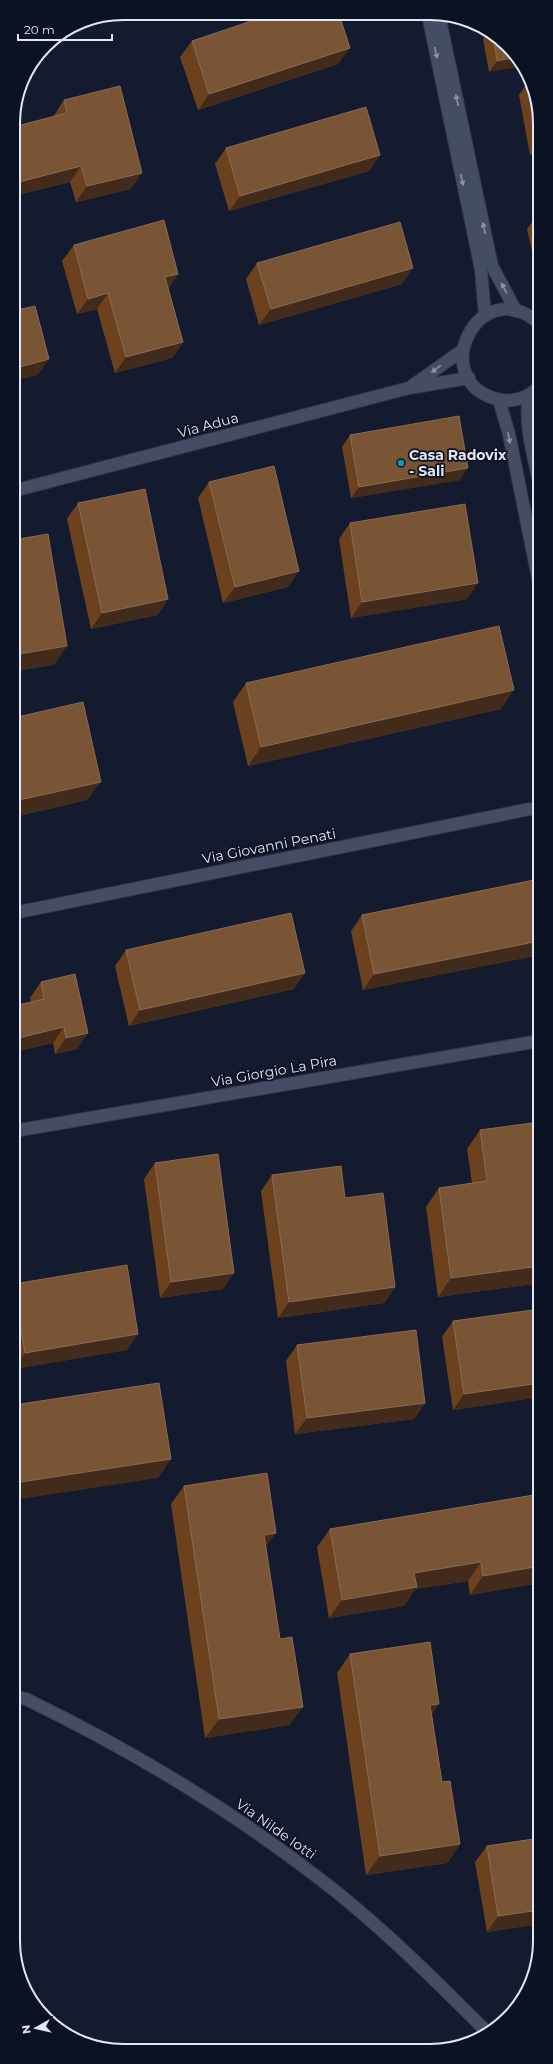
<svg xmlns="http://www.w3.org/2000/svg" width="553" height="2064" viewBox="0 0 553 2064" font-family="Montserrat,sans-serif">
<rect width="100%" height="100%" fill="#141b2e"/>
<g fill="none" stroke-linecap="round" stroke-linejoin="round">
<g stroke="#333746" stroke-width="14">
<g id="minor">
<path d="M 412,386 L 463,350"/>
<path d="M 13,491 L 409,388 L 469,378"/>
<path d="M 14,913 L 530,809"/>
<path d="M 14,1131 L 539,1041"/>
<path d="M 14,1696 L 26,1699 C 127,1748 223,1805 312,1873 C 375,1920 432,1977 488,2033"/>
</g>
</g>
<g stroke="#333746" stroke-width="14">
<g id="tertiary">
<path d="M 428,15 L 481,269 L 485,316"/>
<path d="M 439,15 L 492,266 L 516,311"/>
<path d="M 539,323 C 478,271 426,381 497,399 C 512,403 528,398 539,387"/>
<path d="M 529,395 C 524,425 533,453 539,482"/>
<path d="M 499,400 L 509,434 L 539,583"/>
</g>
</g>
<use href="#minor" stroke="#444d63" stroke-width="12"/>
<use href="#tertiary" stroke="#444d63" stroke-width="12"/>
</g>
<g fill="#6c421e">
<path d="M 489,31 L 513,50 L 489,72 L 483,39 Z"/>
<path d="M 192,41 L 338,64 L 198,110 L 180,57 Z"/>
<path d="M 527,83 L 539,108 L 539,154 L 530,155 L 519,95 Z"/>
<path d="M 64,100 L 131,189 L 76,202 L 70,182 L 13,196 L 13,127 L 53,117 Z"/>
<path d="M 226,148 L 380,155 L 369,171 L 229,211 L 215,164 Z"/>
<path d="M 539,213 L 539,277 L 538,277 L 527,229 Z"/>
<path d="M 74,245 L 178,274 L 168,289 L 183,342 L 172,358 L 115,373 L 97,309 L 77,314 L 62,261 Z"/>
<path d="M 257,263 L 402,284 L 259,325 L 246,279 Z"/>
<path d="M 350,435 L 460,480 L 351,498 L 342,447 Z"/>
<path d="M 209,482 L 288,587 L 223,603 L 198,498 Z"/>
<path d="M 78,503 L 168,599 L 157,615 L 91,629 L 67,519 Z"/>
<path d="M 350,523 L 467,599 L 351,618 L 339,539 Z"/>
<path d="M 246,683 L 501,709 L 248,766 L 233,702 Z"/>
<path d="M 13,718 L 87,800 L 14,817 Z"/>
<path d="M 539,879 L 539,955 L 363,990 L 351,931 L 362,915 Z"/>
<path d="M 126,950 L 294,989 L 129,1026 L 115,966 Z"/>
<path d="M 41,982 L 88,1033 L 77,1049 L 55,1054 L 53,1043 L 14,1052 L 14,1006 L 31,1002 L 30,998 Z"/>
<path d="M 480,1130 L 540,1283 L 438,1297 L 426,1207 L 439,1188 L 472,1183 L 467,1149 Z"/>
<path d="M 155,1163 L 223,1289 L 160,1298 L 144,1179 Z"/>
<path d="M 272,1175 L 395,1287 L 384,1303 L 278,1318 L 261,1191 Z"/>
<path d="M 14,1284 L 138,1334 L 127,1350 L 14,1369 Z"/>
<path d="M 540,1309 L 540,1397 L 453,1410 L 442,1337 L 453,1321 Z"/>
<path d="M 297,1345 L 425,1403 L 414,1419 L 295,1434 L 286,1361 Z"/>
<path d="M 184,1486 L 266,1547 L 280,1639 L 303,1707 L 289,1725 L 205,1738 L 171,1504 Z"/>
<path d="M 540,1494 L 539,1583 L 470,1595 L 468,1581 L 415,1589 L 404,1606 L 329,1618 L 317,1547 L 330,1529 Z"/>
<path d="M 350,1654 L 432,1715 L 442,1782 L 460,1844 L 447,1863 L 366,1875 L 337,1673 Z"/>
<path d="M 540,1838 L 540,1924 L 487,1932 L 475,1862 L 487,1846 Z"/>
</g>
<g fill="#432b1b">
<path d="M 350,48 L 338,64 L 198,110 L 209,94 Z"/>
<path d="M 516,57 L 520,67 L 489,72 L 497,61 Z"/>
<path d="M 539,144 L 539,154 L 530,155 Z"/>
<path d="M 380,155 L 369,171 L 229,211 L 240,196 Z"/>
<path d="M 81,166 L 70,182 L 13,196 L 13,190 L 19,182 Z"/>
<path d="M 142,173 L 131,189 L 76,202 L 87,186 Z"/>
<path d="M 413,268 L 402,284 L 259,325 L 271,309 Z"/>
<path d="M 178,274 L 167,290 L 165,277 Z"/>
<path d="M 108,293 L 97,309 L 77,314 L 88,299 Z"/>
<path d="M 183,342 L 172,358 L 115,373 L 126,357 Z"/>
<path d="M 49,359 L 38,375 L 13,381 L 13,369 Z"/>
<path d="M 468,468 L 460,480 L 351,498 L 359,487 Z"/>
<path d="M 299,571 L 288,587 L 223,603 L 235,587 Z"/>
<path d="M 478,583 L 467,599 L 351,618 L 362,602 Z"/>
<path d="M 168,599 L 157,615 L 91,629 L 102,613 Z"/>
<path d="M 67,646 L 54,665 L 13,672 L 13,655 Z"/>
<path d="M 514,690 L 501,709 L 248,766 L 261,747 Z"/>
<path d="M 101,782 L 87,800 L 14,817 L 14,808 L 19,800 Z"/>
<path d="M 539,941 L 539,955 L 363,990 L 374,974 Z"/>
<path d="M 305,973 L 294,989 L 129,1026 L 140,1010 Z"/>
<path d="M 64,1027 L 53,1043 L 14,1052 L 14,1039 Z"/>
<path d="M 88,1033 L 77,1049 L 55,1054 L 66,1038 Z"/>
<path d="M 540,1266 L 540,1283 L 438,1297 L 451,1278 Z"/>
<path d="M 234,1273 L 223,1289 L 160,1298 L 171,1282 Z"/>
<path d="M 395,1287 L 384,1303 L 278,1318 L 289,1302 Z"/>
<path d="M 138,1334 L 127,1350 L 14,1369 L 25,1353 Z"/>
<path d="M 540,1383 L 540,1397 L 453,1410 L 464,1394 Z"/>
<path d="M 425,1403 L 414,1419 L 295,1434 L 307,1418 Z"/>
<path d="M 171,1459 L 158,1478 L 14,1500 L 14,1483 Z"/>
<path d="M 276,1533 L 262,1552 L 264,1535 Z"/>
<path d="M 481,1562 L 468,1581 L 415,1589 L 404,1606 L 329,1618 L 342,1600 L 414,1573 Z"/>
<path d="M 540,1566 L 539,1583 L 470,1595 L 483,1576 Z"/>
<path d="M 439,1704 L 426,1723 L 430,1705 Z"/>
<path d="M 303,1707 L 289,1725 L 205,1738 L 219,1719 Z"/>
<path d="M 460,1844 L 447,1863 L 366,1875 L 380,1856 Z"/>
<path d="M 540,1910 L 540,1924 L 487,1932 L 498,1916 Z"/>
</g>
<g fill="#795435" stroke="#896b53">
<path d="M 272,14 L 339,14 L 350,48 L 209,94 L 192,41 Z"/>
<path d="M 493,34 L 513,50 L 516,57 L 497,61 Z"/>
<path d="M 527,83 L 528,83 L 539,108 L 539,144 Z"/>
<path d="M 120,86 L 142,173 L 87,186 L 81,166 L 19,182 L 13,158 L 13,127 L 67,113 L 64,100 Z"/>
<path d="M 366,107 L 380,155 L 240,196 L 226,148 Z"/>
<path d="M 164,220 L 178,274 L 165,277 L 183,342 L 126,357 L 108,293 L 88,299 L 74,245 Z"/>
<path d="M 400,222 L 413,268 L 271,309 L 257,263 Z"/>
<path d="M 35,306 L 49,359 L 13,369 L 13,311 Z"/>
<path d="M 459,416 L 468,468 L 359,487 L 350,435 Z"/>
<path d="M 274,466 L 299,571 L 235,587 L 209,482 Z"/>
<path d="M 145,489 L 168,599 L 102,613 L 78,503 Z"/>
<path d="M 465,504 L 478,583 L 362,602 L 350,523 Z"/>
<path d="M 48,534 L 67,646 L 13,655 L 13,540 Z"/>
<path d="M 499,626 L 514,690 L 261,747 L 246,683 Z"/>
<path d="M 83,702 L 101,782 L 19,800 L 14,778 L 13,778 L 13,718 Z"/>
<path d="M 539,879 L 539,941 L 374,974 L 362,915 Z"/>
<path d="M 291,913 L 305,973 L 140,1010 L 126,950 Z"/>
<path d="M 75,974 L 88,1033 L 66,1038 L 64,1027 L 14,1039 L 14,1006 L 44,999 L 41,982 Z"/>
<path d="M 539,1122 L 540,1266 L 451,1278 L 439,1188 L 487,1181 L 480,1130 Z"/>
<path d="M 218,1154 L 234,1273 L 171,1282 L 155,1163 Z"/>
<path d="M 341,1166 L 345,1198 L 383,1193 L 395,1287 L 289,1302 L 272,1175 Z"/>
<path d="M 127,1265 L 138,1334 L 25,1353 L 14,1284 Z"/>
<path d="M 540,1309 L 540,1383 L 464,1394 L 453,1321 Z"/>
<path d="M 416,1330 L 425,1403 L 307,1418 L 297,1345 Z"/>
<path d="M 159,1383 L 171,1459 L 14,1483 L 14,1405 Z"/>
<path d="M 267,1473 L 276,1533 L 264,1535 L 280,1639 L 292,1637 L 303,1707 L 219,1719 L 184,1486 Z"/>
<path d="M 540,1494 L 540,1566 L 483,1576 L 481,1562 L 414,1573 L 417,1587 L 342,1600 L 330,1529 Z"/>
<path d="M 430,1642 L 439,1704 L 430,1705 L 442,1782 L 450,1781 L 460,1844 L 380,1856 L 350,1654 Z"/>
<path d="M 540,1838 L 540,1910 L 498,1916 L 487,1846 Z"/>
</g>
<defs><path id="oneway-solid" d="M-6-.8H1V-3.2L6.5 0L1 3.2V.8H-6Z"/></defs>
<g fill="#8b92a5">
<use href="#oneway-solid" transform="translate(436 53) rotate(78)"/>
<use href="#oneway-solid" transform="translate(457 100) rotate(-102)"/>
<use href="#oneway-solid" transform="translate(462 180) rotate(78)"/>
<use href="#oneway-solid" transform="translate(484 228) rotate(-102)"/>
<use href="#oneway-solid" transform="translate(504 288) rotate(-118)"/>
<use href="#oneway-solid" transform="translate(436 369) rotate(144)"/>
<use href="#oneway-solid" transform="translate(509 438) rotate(78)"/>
</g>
<circle fill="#0f9aa8" stroke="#0b1224" stroke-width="1.5" cx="401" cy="463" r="4"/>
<g text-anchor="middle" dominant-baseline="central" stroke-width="3.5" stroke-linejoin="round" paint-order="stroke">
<g font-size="14" fill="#e2e7f5" stroke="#0b1224">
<text transform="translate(208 425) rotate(-15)">Via Adua</text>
<text transform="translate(269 846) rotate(-11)">Via Giovanni Penati</text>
<text transform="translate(274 1071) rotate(-10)">Via Giorgio La Pira</text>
<text transform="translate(276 1829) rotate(35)">Via Nilde Iotti</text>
</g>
<g font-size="14" font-weight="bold" fill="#e2e7f5" stroke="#0b1224" text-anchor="start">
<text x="409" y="455">Casa Radovix<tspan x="409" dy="16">- Sali</tspan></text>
</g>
</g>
<path d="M0 0H553V2064H0ZM123 20H430A103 103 0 0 1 533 123V1941A103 103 0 0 1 430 2044H123A103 103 0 0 1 20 1941V123A103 103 0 0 1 123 20Z" fill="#0b1224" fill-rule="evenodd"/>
<path fill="none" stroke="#e2e7f5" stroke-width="2" d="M123 20H430A103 103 0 0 1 533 123V1941A103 103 0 0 1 430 2044H123A103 103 0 0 1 20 1941V123A103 103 0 0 1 123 20Z"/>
<g transform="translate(36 2028) rotate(262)" stroke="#0b1224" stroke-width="3" paint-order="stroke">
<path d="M0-3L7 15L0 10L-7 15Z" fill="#e2e7f5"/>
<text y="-6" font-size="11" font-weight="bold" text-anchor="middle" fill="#e2e7f5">N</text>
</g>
<path d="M18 34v6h94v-6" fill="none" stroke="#e2e7f5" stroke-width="2"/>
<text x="24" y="34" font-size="12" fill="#e2e7f5" stroke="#0b1224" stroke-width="3" paint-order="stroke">20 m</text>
</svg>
